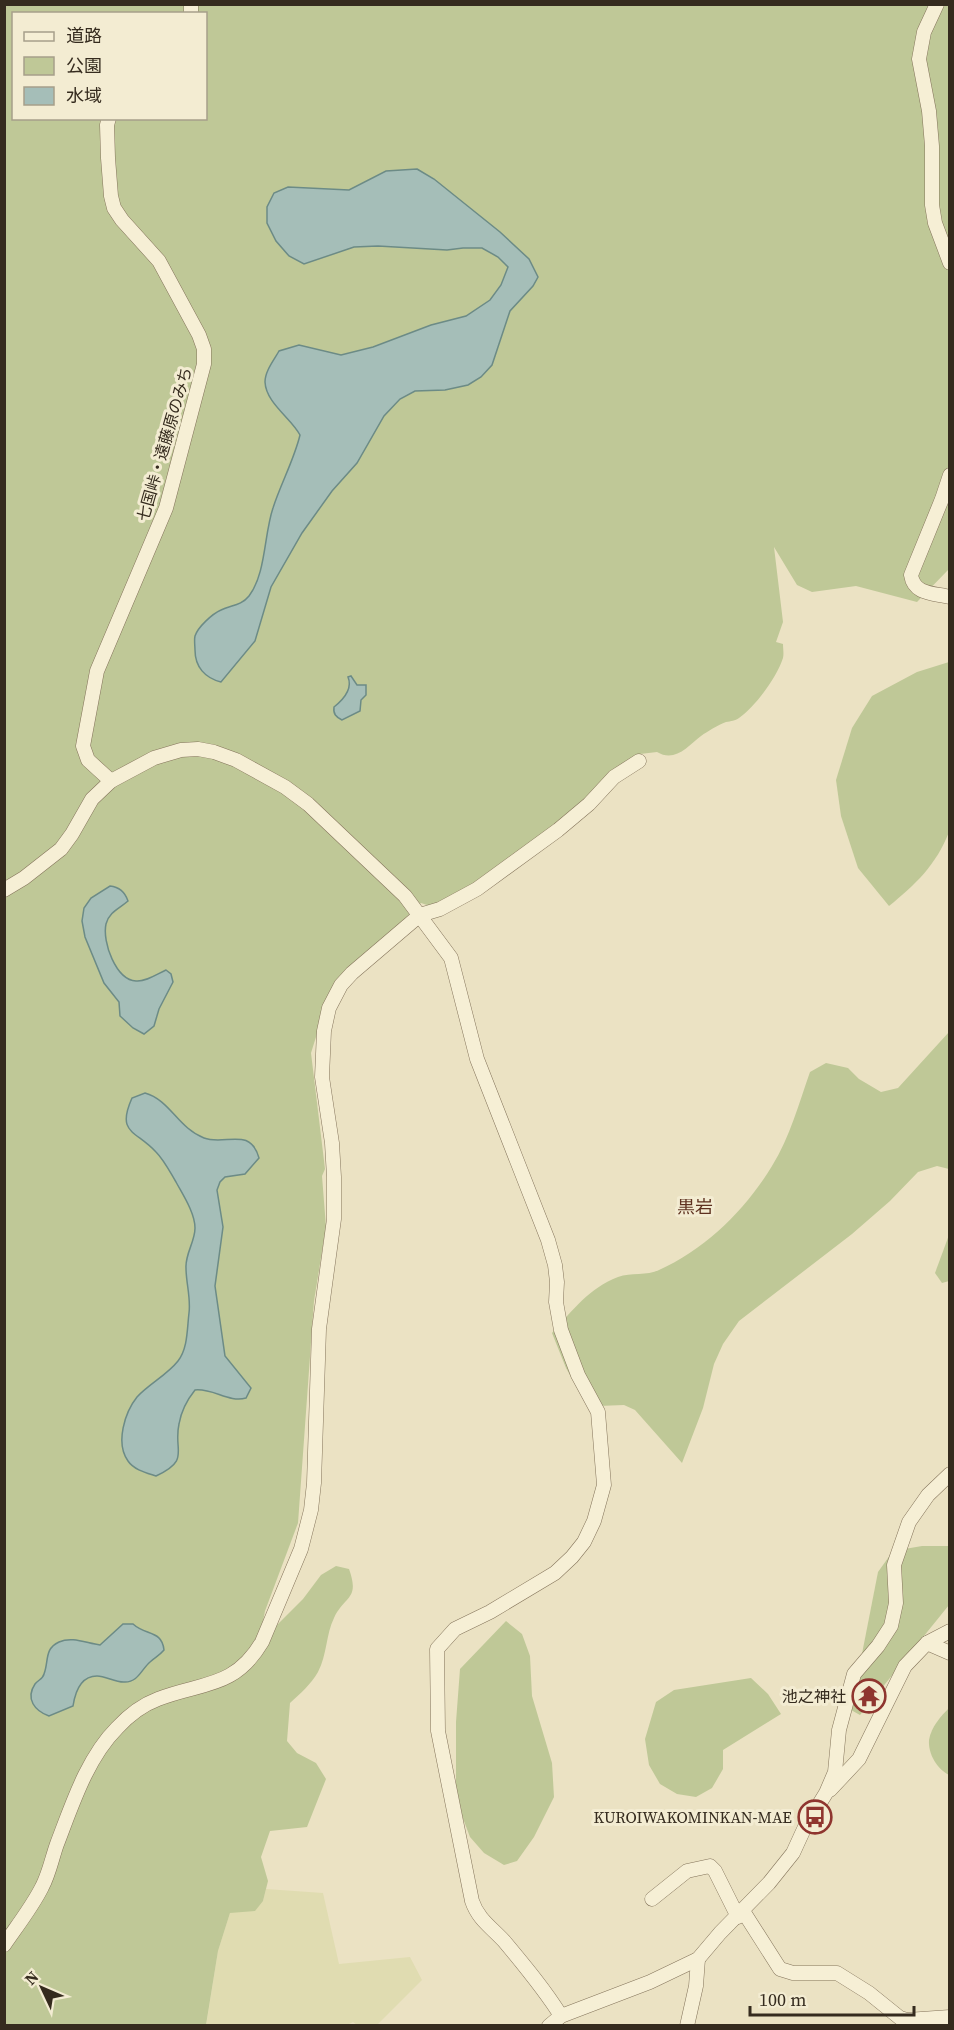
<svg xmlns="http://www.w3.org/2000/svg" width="954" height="2030" viewBox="0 0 954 2030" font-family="'Source Serif 4','Noto Sans JP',serif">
<rect width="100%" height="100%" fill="#ebe2c3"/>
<path fill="#e0dcb1" d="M 266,1889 L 323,1893 L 339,1964 L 410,1957 L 422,1980 L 377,2025 L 357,2025 L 353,2022 L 345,2026 L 206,2026 L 218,1951 L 230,1913 L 263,1901 Z"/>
<g fill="#bfc897" fill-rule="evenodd">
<path d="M 5,5 L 949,5 L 949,569 L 917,602 L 856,586 L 812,592 L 797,585 L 774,547 L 783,622 L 776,642 L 783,644 C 783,648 784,654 783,658 C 777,677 755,707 739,718 C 735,721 731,721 726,722 C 718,725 708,731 701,736 C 688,746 675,763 657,752 L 640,754 L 621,765 L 563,819 L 467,889 L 430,906 L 421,903 L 331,989 L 311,1053 L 325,1169 L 322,1176 L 326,1227 L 314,1301 L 298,1523 L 265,1611 L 261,1632 L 268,1634 L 303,1599 L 321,1575 L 336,1566 L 349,1569 C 360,1600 345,1595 334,1618 C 326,1634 327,1655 318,1672 C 311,1684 300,1694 290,1703 L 287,1741 L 297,1753 L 316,1763 L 326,1779 L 307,1827 L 270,1831 L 261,1857 L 268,1881 L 263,1901 L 255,1911 L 230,1913 L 218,1951 L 206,2025 L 5,2026 ZM 14,14 L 206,14 L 206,118 L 14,118 Z"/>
<path d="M 949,662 L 949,832 C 936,865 916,884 889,906 L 858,868 L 841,816 L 836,780 L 852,728 L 872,696 L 917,672 Z"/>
<path d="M 949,1032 L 949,1169 L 937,1166 L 918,1172 L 890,1201 L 852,1234 L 739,1321 L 723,1344 L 714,1364 L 703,1408 L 682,1463 L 635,1410 L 624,1405 L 598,1406 L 579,1391 L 566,1368 L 552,1333 C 574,1309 588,1289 618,1277 C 631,1272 647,1276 659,1270 C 706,1249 746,1209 772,1166 C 790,1137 799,1103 810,1072 L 826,1063 L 848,1068 L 859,1079 L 881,1092 L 898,1088 Z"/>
<path d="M 949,1235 L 949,1281 L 942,1283 L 935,1273 Z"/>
<path d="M 922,1546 L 949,1546 L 949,1605 L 860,1715 L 851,1710 L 878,1572 L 893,1551 Z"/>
<path d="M 506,1621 L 522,1634 L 530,1656 L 532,1696 L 552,1763 L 554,1797 L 534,1837 L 517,1861 L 504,1865 L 484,1853 L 470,1837 L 456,1800 L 456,1722 L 460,1669 Z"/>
<path d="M 751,1678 L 768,1694 L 781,1714 L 723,1750 L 723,1769 L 712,1788 L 696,1797 L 677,1794 L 660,1784 L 649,1765 L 645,1739 L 656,1702 L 674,1690 Z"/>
<path d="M 949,1708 L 949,1775 C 937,1769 928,1754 929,1740 C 931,1727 941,1716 949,1708 Z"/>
</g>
<g fill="#a5beb8" stroke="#6c8b86" stroke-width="1.5">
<path d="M 417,169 L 434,179 L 500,232 L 529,259 L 538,277 L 533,286 L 510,311 L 492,365 L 481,377 L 468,385 L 445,390 L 415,391 L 400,399 L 384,416 L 357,463 L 332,491 L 302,533 L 271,587 L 255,641 L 221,682 C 205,678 195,667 195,650 C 195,646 194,640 195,636 C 198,627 212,614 221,610 C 231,605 241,606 249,596 C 266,574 264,534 273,508 C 281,483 294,460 300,435 C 291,418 266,403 265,382 C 265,371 274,360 279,351 L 299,345 L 341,355 L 373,347 L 431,325 L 466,316 L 490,300 L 501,285 L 508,267 L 498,257 L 482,248 L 463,248 L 447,250 L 378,246 L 354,247 L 304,264 L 289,256 L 276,241 L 267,223 L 267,207 L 274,193 L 288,187 L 349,190 L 386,171 Z"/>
<path d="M 351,676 L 357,685 L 366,685 L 366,695 L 361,700 L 360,711 L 342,720 C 336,717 333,714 334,707 C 344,699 353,689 348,677 Z"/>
<path d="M 110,886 C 120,887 125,892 128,901 C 120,908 109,912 106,924 C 102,942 116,980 136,981 C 146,982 157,974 166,970 L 171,974 L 173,982 L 159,1009 L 154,1026 L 144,1034 L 133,1028 L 120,1016 L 119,1002 L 104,983 L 85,937 L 82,921 L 84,908 L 91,898 Z"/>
<path d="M 145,1093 C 170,1100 178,1128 204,1138 C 225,1146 250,1126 259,1158 L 245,1174 L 225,1177 L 220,1182 L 217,1190 L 223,1227 L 215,1286 L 225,1356 L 251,1388 L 246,1398 C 229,1403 213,1388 195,1390 C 187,1400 181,1412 179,1424 C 173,1451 191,1460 156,1476 C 147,1473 134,1470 128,1461 C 115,1443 125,1412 137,1397 C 149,1384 167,1375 178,1361 C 188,1348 187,1329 189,1313 C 191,1298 186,1283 186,1268 C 185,1254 195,1242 195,1228 C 195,1213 183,1195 176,1182 C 170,1172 164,1160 156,1152 C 136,1130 116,1134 132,1098 Z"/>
<path d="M 123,1624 L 133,1624 C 146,1636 162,1630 164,1650 C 159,1656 155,1657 150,1662 C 141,1670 138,1682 125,1682 C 116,1683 106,1676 97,1676 C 80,1676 75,1693 73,1706 L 49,1716 C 35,1711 25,1699 35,1684 C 38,1680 43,1679 44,1674 C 49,1661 44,1649 59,1642 C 72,1636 86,1643 100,1645 Z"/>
</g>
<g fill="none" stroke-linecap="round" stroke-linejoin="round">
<g stroke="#84745b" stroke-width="15">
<g id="minor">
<path d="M 937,4 L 924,32 L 919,59 L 929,111 L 932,146 L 932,205 L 935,223 L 950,263"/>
<path d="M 191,14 L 191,4"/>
<path d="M 109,118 L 107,125 L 108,158 L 111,196 L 114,208 L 122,220 L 159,261 L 199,335 L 204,349 L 204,364 L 166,508 L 97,671 L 83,746 L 88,760 L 111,781"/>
<path d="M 950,475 L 942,499 L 911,575 C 914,595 934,593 950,597"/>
<path d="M 4,890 L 24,878 L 61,849 L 72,834 L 92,799 L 111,781 L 154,758 L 181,750 L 198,749 L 214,752 L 236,760 L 285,787 L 308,804 L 405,896 L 451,958 L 477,1059 L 548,1240 L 555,1265 L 557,1282 L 556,1302 L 561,1330 L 578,1375 L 598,1412 L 604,1485 L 594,1521 L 584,1542 L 572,1557 L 555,1573 L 490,1612 L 455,1629 L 437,1649 L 438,1731 L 472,1901 C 478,1919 491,1927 504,1941 C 524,1965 545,1990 561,2016"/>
<path d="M 927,1643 L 950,1653"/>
<path d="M 830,1790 L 859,1759 L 905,1666 L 927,1643 L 950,1631"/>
<path d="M 652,1899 L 687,1871 L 710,1866 L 715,1871 L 738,1917"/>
<path d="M 743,1911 L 780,1969 L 793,1973 L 837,1973 L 869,1993 L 900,2018 L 907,2020 L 950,2017"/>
<path d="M 4,1945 C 17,1926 32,1907 42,1887 C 49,1874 52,1858 57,1844 C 72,1805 87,1758 117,1728 C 129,1715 142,1705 158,1699 C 201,1682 234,1689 262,1642 L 301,1549 L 311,1510 L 314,1483 L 319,1329 L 334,1219 L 334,1177 L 332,1143 L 322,1077 L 324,1031 L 329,1008 L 341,985 L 352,973 L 420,915 L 440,909 L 477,889 L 558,830 L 589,804 L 614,777 L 639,761"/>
<path d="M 549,2026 L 561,2016 L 650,1982 L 698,1959 L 720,1933 L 769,1883 L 793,1853 L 804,1829 L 826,1793 L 835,1772 L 839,1730 L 854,1674 L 878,1646 L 891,1626 L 896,1603 L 894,1565 L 909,1522 L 928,1495 L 950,1474"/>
<path d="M 687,2026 L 696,1986 L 698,1959"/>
</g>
</g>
<use href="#minor" stroke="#f6efd5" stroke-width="14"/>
</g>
<defs>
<g id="temple-ring" transform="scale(1.725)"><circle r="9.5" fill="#f3ecd2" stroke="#8f352f" stroke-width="1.5"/><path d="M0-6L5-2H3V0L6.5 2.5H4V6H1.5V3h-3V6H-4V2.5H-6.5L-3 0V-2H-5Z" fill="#8f352f"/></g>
<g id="bus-ring" transform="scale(1.725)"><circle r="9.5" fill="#f3ecd2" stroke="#8f352f" stroke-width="1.5"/><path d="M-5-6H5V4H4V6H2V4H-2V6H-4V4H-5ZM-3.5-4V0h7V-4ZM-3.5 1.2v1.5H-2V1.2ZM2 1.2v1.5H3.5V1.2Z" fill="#8f352f"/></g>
</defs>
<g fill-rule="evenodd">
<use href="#temple-ring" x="869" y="1696"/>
<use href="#bus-ring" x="815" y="1817"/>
</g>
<g text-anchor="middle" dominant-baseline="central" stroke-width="6" stroke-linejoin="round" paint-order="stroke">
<g font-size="16" fill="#352b1e" stroke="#f3ecd2">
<text transform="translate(164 444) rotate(-74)">七国峠・遠藤原のみち</text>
</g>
<g font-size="16" fill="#352b1e" stroke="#f3ecd2" text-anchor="end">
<text x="846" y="1696">池之神社</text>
<text x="792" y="1817">KUROIWAKOMINKAN-MAE</text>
</g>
<g font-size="18" fill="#5f3220" stroke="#f3ecd2">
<text x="695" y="1206">黒岩</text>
</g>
</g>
<rect width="954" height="2030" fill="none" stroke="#352b1e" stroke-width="12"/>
<rect x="12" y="12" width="195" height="108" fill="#f3ecd2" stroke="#a79f8a" stroke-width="1.5"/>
<rect x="24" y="32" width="30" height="9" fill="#f6efd5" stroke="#a79f8a" stroke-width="1.5"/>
<text x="66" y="42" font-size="18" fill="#352b1e">道路</text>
<rect x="24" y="57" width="30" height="18" fill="#bfc897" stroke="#a79f8a" stroke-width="1.5"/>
<text x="66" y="72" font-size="18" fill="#352b1e">公園</text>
<rect x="24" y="87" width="30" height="18" fill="#a5beb8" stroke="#a79f8a" stroke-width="1.5"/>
<text x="66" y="102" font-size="18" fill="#352b1e">水域</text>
<g transform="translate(42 1988) rotate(314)" stroke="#f3ecd2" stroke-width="4.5" paint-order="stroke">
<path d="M0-4.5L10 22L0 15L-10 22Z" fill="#352b1e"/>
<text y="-9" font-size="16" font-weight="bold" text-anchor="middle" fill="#352b1e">N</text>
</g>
<path d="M750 2006v9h164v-9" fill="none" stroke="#352b1e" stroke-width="3"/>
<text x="759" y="2006" font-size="18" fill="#352b1e" stroke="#f3ecd2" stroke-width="4.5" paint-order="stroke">100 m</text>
</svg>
